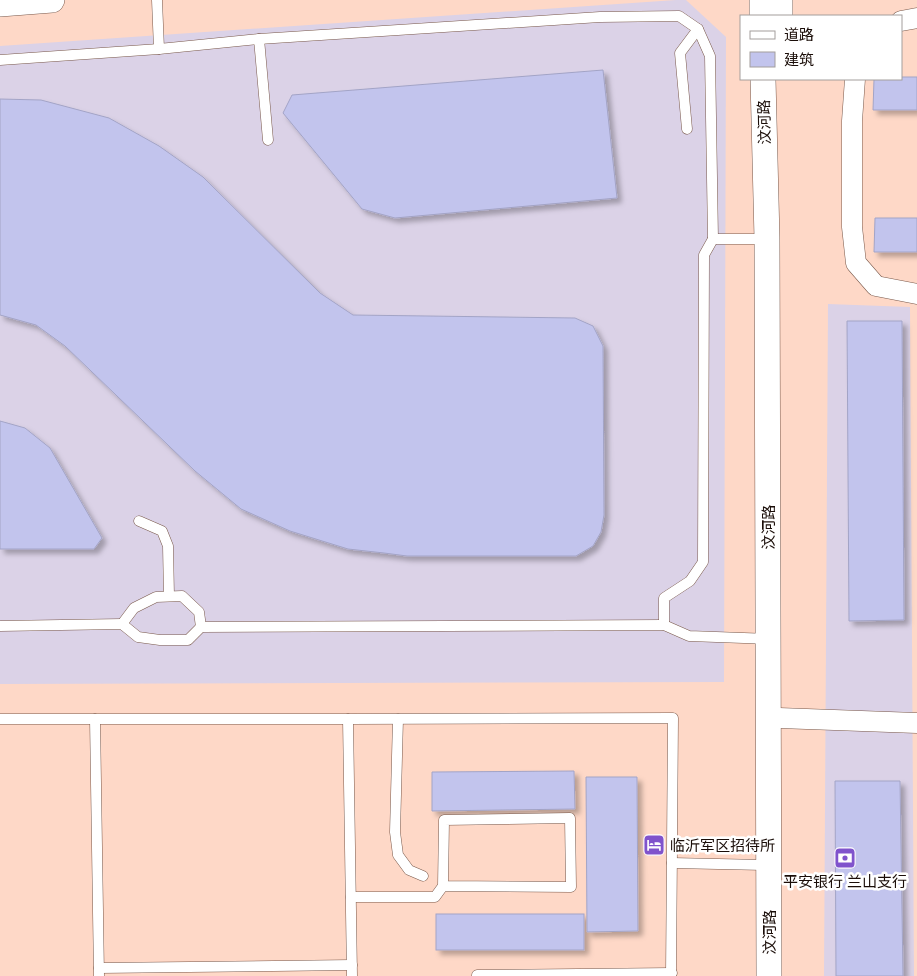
<svg xmlns="http://www.w3.org/2000/svg" width="917" height="976" viewBox="0 0 917 976" font-family="Quicksand,'Noto Sans SC',sans-serif">
<defs>
<filter id="shadow"><feDropShadow dx="4.5" dy="4.5" stdDeviation="2.5" flood-color="#0004"/></filter>
</defs>
<rect width="100%" height="100%" fill="#fed8c7"/>
<g fill="#dbd2e7">
<path d="M 676,0 L 686,0 L 726,37 L 724,682 L 0,684 L 0,46 Z"/>
<path d="M 828,304 L 910,307 L 914,976 L 824,976 Z"/>
</g>
<g fill="#c2c4ed" stroke="#a3a4c6" filter="url(#shadow)">
<path d="M 603,70 L 617,198 L 395,218 L 362,209 L 283,113 L 292,95 Z"/>
<path d="M 901,77 L 917,77 L 917,110 L 873,110 L 874,79 L 901,79 Z"/>
<path d="M 0,99 L 41,100 L 109,118 L 159,146 L 203,177 L 320,293 L 353,315 L 575,318 L 593,326 L 603,346 L 604,515 L 601,532 L 593,546 L 576,556 L 407,556 L 384,553 L 348,549 L 290,531 L 241,509 L 195,471 L 65,346 L 36,325 L 0,315 Z"/>
<path d="M 875,218 L 917,218 L 917,252 L 874,252 Z"/>
<path d="M 847,321 L 902,321 L 904,620 L 849,621 Z"/>
<path d="M 0,421 L 25,428 L 50,448 L 102,538 L 94,549 L 0,549 Z"/>
<path d="M 574,771 L 575,809 L 432,811 L 432,772 Z"/>
<path d="M 586,777 L 637,777 L 638,931 L 587,932 Z"/>
<path d="M 835,781 L 900,781 L 903,976 L 836,976 Z"/>
<rect x="436" y="914" width="148" height="36"/>
</g>
<g fill="none" stroke-linecap="round" stroke-linejoin="round">
<g stroke="#79584a" stroke-width="11">
<g id="service">
<path d="M 157,0 L 159,49 L 259,39 L 268,140"/>
<path d="M 259,39 L 600,17 L 679,16 L 698,29 L 710,56 L 713,239 L 767,239"/>
<path d="M 0,60 L 159,49"/>
<path d="M 687,129 L 680,53 L 698,29"/>
<path d="M 139,521 L 162,531 L 168,546 L 169,596"/>
<path d="M 122,624 L 134,608 L 156,597 L 182,596 L 199,612 L 201,627"/>
<path d="M 664,625 L 664,598 L 690,581 L 703,562 L 704,255 L 713,239"/>
<path d="M 0,626 L 122,624 L 138,637 L 160,640 L 188,640 L 201,627 L 664,625 L 689,636 L 768,639"/>
<path d="M 0,719 L 348,719 L 352,976"/>
<path d="M 95,719 L 99,976"/>
<path d="M 348,719 L 673,718 L 671,976"/>
<path d="M 398,719 L 395,832 L 398,855 L 409,870 L 423,876"/>
<path d="M 672,863 L 769,865"/>
<path d="M 351,897 L 435,897 L 443,886 L 444,820 L 570,818 L 571,887 L 443,886"/>
<path d="M 99,968 L 352,965"/>
<path d="M 477,976 L 477,975 L 672,973"/>
</g>
</g>
<g stroke="#79584a" stroke-width="21">
<g id="minor">
<path d="M 901,21 L 917,18"/>
<path d="M 855,79 L 852,121 L 852,227 L 856,263 L 876,286 L 917,294"/>
<path d="M 779,718 L 917,723"/>
</g>
</g>
<g stroke="#79584a" stroke-width="26">
<g id="tertiary">
<path d="M 762,0 L 762,16"/>
<path d="M 0,4 L 52,0"/>
<path d="M 780,16 L 780,0"/>
<path d="M 763,79 L 767,239 L 769,976"/>
</g>
</g>
<use href="#service" stroke="#fff" stroke-width="10"/>
<use href="#minor" stroke="#fff" stroke-width="20"/>
<use href="#tertiary" stroke="#fff" stroke-width="25"/>
</g>
<defs>
<g id="hotel-square" transform="scale(1.125)"><rect x="-9" y="-9" width="18" height="18" rx="4" fill="#8053cc" stroke="#fff"/><path d="M-6-4.5h1.5V1H6V5H4.5V3h-9V5H-6ZM-4 0a1.8 1.8 0 1 1 3.6 0ZM.5 0V-2.5h3Q6-2.5 6 0Z" fill="#fff"/></g>
<g id="bank-square" transform="scale(1.125)"><rect x="-9" y="-9" width="18" height="18" rx="4" fill="#8053cc" stroke="#fff"/><path d="M-6-4H6V4H-6ZM0-2.3a2.3 2.3 0 1 0 0 4.6a2.3 2.3 0 1 0 0-4.6Z" fill="#fff"/></g>
</defs>
<g fill-rule="evenodd">
<use href="#hotel-square" x="654" y="845"/>
<use href="#bank-square" x="845" y="858"/>
</g>
<g text-anchor="middle" dominant-baseline="central" stroke-width="5" stroke-linejoin="round" paint-order="stroke">
<g font-size="15" fill="#1a0d08" stroke="#fff">
<text transform="translate(764 122) rotate(-91)">汶河路</text>
<text transform="translate(768 527) rotate(-90)">汶河路</text>
<text transform="translate(769 932) rotate(-90)">汶河路</text>
</g>
<g font-size="15" fill="#1a0d08" stroke="#fff" text-anchor="start">
<text x="670" y="845">临沂军区招待所</text>
<text x="845" y="881" text-anchor="middle">平安银行 兰山支行</text>
</g>
</g>
<rect x="740" y="15" width="162" height="65" fill="#ffffff" stroke="#a39e9c"/>
<rect x="750" y="31" width="25" height="8" fill="#ffffff" stroke="#a39e9c"/>
<text x="784" y="40" font-size="15" fill="#1a0d08">道路</text>
<rect x="750" y="52" width="25" height="15" fill="#c2c4ed" stroke="#a39e9c"/>
<text x="784" y="65" font-size="15" fill="#1a0d08">建筑</text>
</svg>
